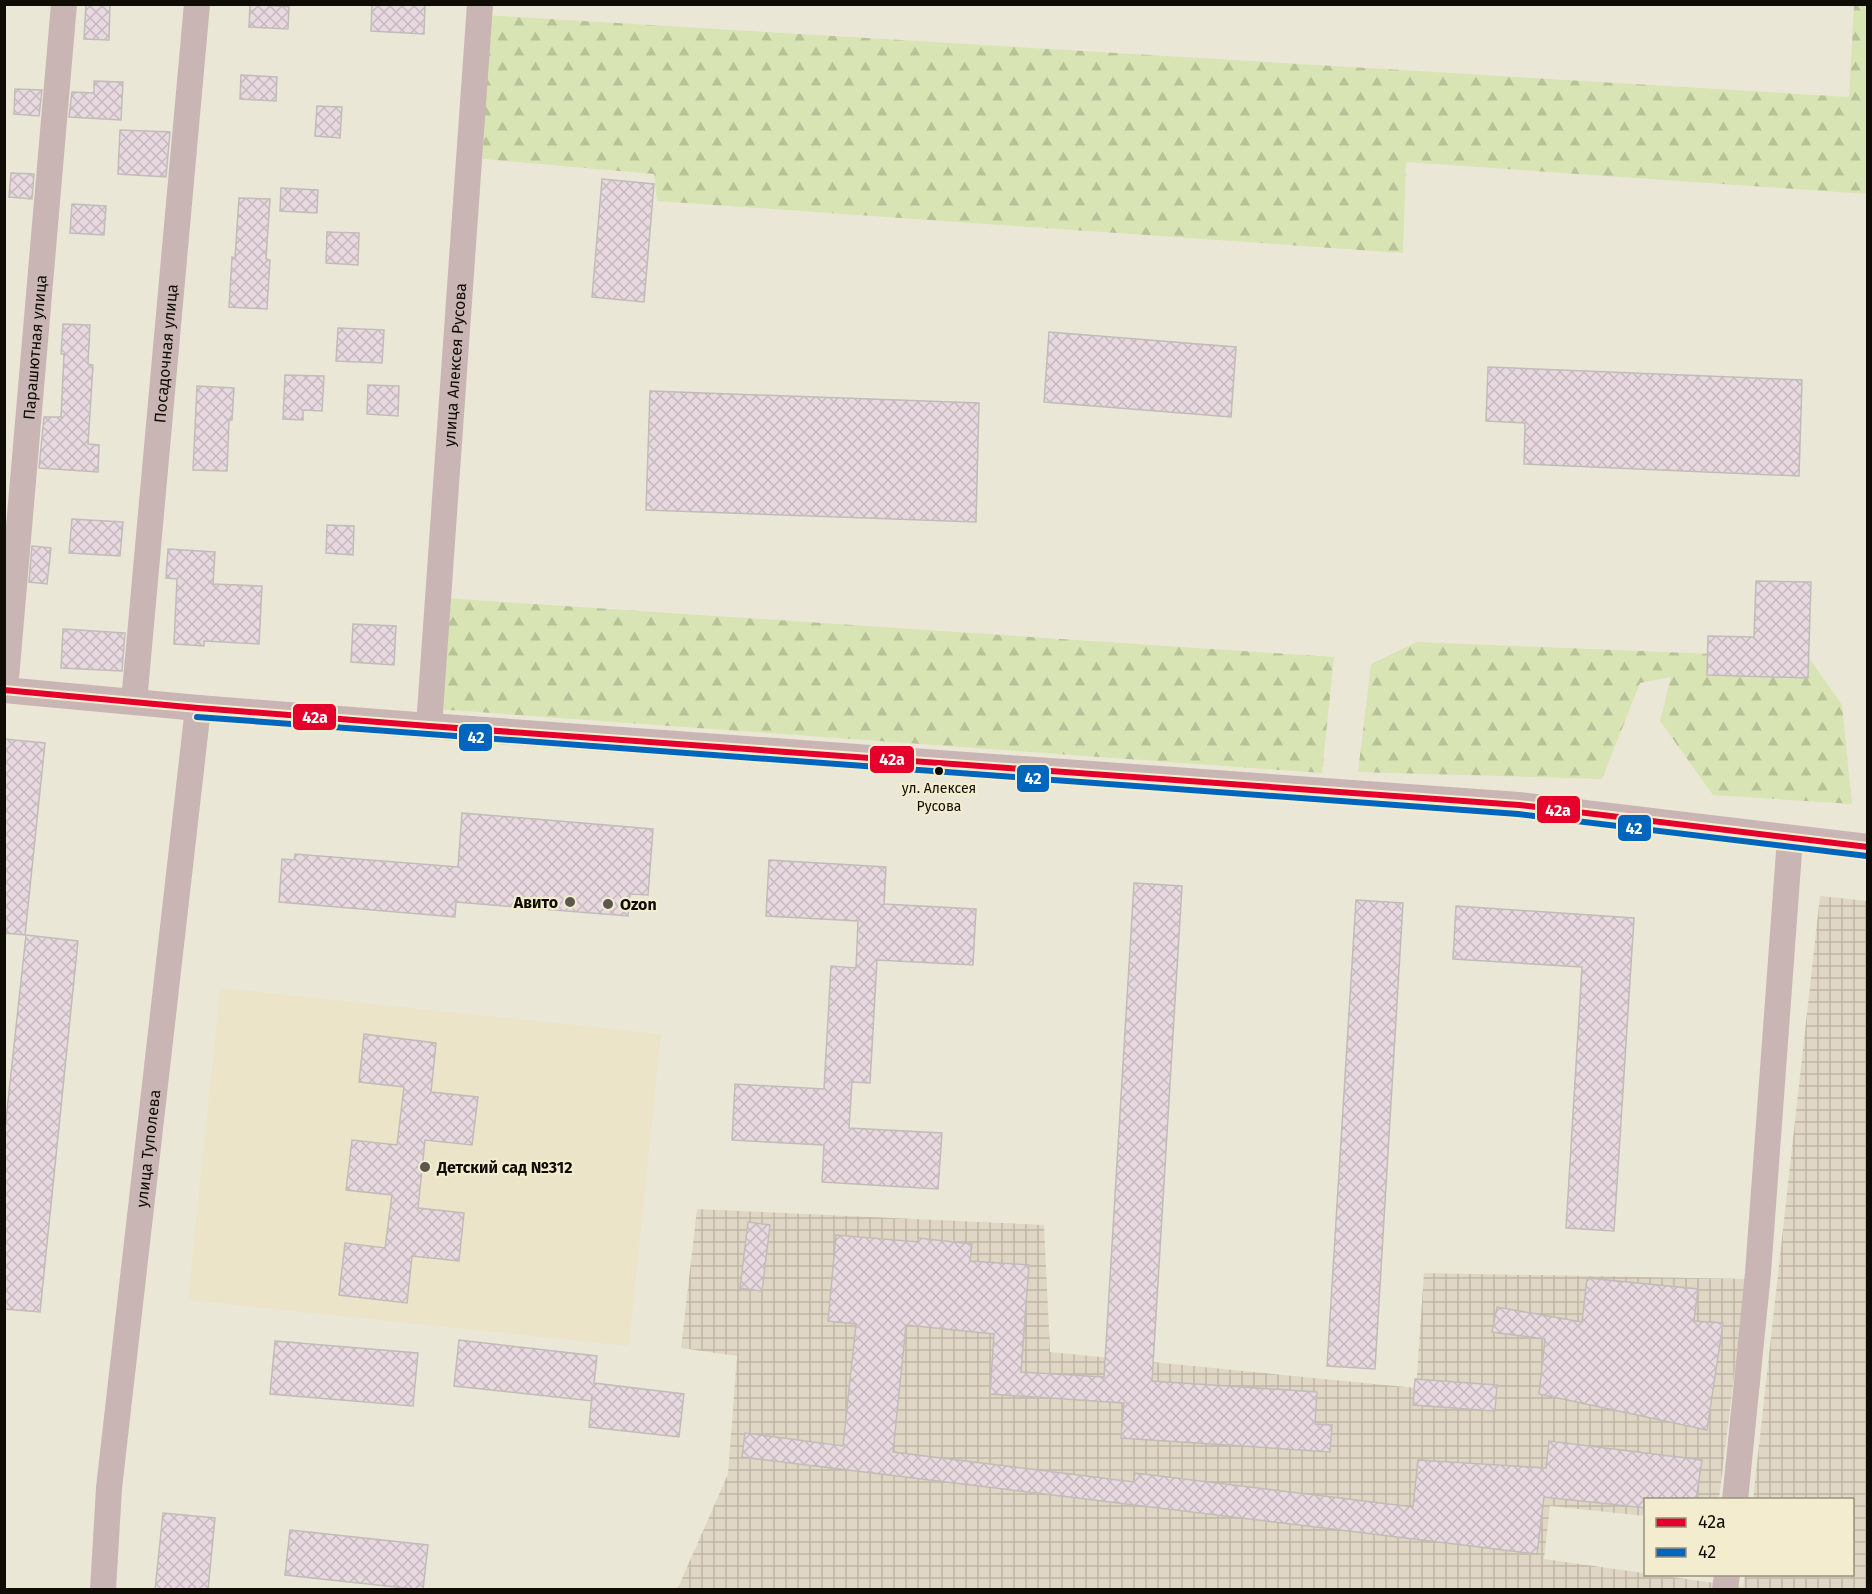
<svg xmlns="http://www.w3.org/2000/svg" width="1872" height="1594" viewBox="0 0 1872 1594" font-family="'Fira Sans',sans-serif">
<defs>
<pattern id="industrial-grid" width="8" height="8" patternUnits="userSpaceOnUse" patternTransform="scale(1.5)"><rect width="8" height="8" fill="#e0d6c4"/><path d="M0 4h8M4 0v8" fill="none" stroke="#bfb6a7"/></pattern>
<pattern id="forest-firs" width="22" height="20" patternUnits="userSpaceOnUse" patternTransform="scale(1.5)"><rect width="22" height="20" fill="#d8e4b4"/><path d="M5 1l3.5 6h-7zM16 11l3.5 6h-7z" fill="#b8c299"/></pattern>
<pattern id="building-cross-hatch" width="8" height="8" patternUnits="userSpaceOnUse" patternTransform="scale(1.5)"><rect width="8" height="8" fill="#e7d9df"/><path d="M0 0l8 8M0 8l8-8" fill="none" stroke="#c5b9be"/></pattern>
</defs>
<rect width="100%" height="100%" fill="#ebe7d6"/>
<path fill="#ebe4c8" d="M 220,988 L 661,1034 L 629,1346 L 188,1300 Z"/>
<path fill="url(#industrial-grid)" d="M 1820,896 L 1867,901 L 1867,1589 L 677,1590 L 728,1474 L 737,1356 L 681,1348 L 697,1209 L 1044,1225 L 1050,1352 L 1416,1388 L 1424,1273 L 1746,1279 L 1719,1499 L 1646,1500 L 1645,1516 L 1550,1506 L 1544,1559 L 1743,1587 L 1745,1575 L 1852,1574 L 1852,1500 L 1753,1499 Z"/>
<g fill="url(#forest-firs)">
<path d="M 1854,5 L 1867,5 L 1867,194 L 1406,162 L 1403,253 L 657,201 L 654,174 L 483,159 L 485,15 L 1849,97 Z"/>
<path d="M 444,598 L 1334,657 L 1322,773 L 436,709 Z"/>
<path d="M 1417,642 L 1809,658 L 1842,705 L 1852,804 L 1713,795 L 1660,721 L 1671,677 L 1640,683 L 1602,779 L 1358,772 L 1371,664 Z"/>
</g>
<g fill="url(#building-cross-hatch)" stroke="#c2bcb9" stroke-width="1.5">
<path d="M 86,4 L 110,4 L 109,40 L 84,39 Z"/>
<path d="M 250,4 L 289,7 L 288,29 L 249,27 Z"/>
<path d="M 372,4 L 425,4 L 424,34 L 371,31 Z"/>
<path d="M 241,75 L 277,77 L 276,101 L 240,99 Z"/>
<path d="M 94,81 L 123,82 L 121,120 L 69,117 L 72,92 L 94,93 Z"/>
<path d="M 15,89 L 42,90 L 39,116 L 14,114 Z"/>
<path d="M 317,106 L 342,107 L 340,138 L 315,136 Z"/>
<path d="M 120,130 L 170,132 L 166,177 L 118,174 Z"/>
<path d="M 11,173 L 34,174 L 32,199 L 9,197 Z"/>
<path d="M 602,179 L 654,184 L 644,302 L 592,297 Z"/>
<path d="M 281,188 L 318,190 L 317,213 L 280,211 Z"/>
<path d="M 239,198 L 270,199 L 266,259 L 270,260 L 267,309 L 229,307 L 232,257 L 235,258 Z"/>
<path d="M 72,204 L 106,206 L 104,235 L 70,233 Z"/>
<path d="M 327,232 L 359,233 L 358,265 L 326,263 Z"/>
<path d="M 63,324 L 90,325 L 88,364 L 93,365 L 88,444 L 99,445 L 98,472 L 39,468 L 44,417 L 61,417 L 64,354 L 61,354 Z"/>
<path d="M 338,328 L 384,330 L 382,363 L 336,361 Z"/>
<path d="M 1049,332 L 1236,347 L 1231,417 L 1044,402 Z"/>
<path d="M 1488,367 L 1802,380 L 1799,476 L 1524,464 L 1525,423 L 1486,421 Z"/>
<path d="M 285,375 L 324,376 L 322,411 L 303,410 L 303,420 L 283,419 Z"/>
<path d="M 368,385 L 399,386 L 398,416 L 367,414 Z"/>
<path d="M 197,386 L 234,388 L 232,420 L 229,420 L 227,471 L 193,470 Z"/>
<path d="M 650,391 L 979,403 L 976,522 L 646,510 Z"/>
<path d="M 72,519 L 123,522 L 120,556 L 69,553 Z"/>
<path d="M 327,525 L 354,526 L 353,555 L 326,553 Z"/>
<path d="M 32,546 L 51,548 L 47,584 L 29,582 Z"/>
<path d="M 168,549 L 215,552 L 213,584 L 262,586 L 259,644 L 204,641 L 204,646 L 174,644 L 177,579 L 166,578 Z"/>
<path d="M 1756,581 L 1811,582 L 1808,678 L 1707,675 L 1708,636 L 1754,637 Z"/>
<path d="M 353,624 L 396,626 L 394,665 L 351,662 Z"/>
<path d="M 63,629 L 125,633 L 122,671 L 61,668 Z"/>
<path d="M 4,739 L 45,743 L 25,935 L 4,933 Z"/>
<path d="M 462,813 L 653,829 L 648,895 L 630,894 L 628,916 L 456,902 L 455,917 L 279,902 L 282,859 L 294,860 L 295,854 L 458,867 Z"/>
<path d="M 769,860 L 886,867 L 884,904 L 976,909 L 973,965 L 877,960 L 870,1083 L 852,1082 L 849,1128 L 942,1133 L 938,1189 L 822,1182 L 824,1145 L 732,1140 L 735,1084 L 824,1089 L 831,966 L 856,968 L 858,921 L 766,916 Z"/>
<path d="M 1134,883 L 1182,886 L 1152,1381 L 1317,1392 L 1315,1424 L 1332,1425 L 1330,1452 L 1121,1438 L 1124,1403 L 990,1394 L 994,1334 L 906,1325 L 893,1452 L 1134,1482 L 1135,1473 L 1413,1507 L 1418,1460 L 1546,1468 L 1549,1441 L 1702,1460 L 1696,1500 L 1646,1500 L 1646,1508 L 1544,1497 L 1537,1554 L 742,1457 L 745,1433 L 843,1446 L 856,1324 L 828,1321 L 836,1235 L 918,1242 L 918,1238 L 972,1244 L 970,1261 L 1029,1265 L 1021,1372 L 1104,1377 Z"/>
<path d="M 1356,900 L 1403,903 L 1375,1369 L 1327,1366 Z"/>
<path d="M 1456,906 L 1634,918 L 1614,1231 L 1566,1228 L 1582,967 L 1453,959 Z"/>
<path d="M 26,935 L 78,941 L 40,1312 L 4,1309 L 4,1138 Z"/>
<path d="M 364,1034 L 436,1043 L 431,1092 L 478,1097 L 472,1145 L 425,1140 L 418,1208 L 464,1213 L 459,1261 L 412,1256 L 407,1303 L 339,1295 L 345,1243 L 385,1248 L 392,1195 L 346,1190 L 352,1140 L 397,1145 L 404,1087 L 359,1082 Z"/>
<path d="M 748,1222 L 770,1225 L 762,1291 L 740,1288 Z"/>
<path d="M 1587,1278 L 1698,1289 L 1694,1321 L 1723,1323 L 1707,1430 L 1539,1394 L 1545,1339 L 1492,1332 L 1497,1307 L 1582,1322 Z"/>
<path d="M 459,1340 L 597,1356 L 594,1383 L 684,1394 L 679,1437 L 589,1427 L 592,1394 L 592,1401 L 454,1386 Z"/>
<path d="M 275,1341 L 418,1353 L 413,1406 L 270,1394 Z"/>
<path d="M 1415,1379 L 1497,1385 L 1495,1411 L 1413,1405 Z"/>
<path d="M 163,1513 L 215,1518 L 208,1590 L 155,1590 Z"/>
<path d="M 290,1530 L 428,1545 L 423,1590 L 285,1575 Z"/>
</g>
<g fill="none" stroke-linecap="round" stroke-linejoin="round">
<g stroke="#c9b5b4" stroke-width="26">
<path d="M 4,690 L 198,708 L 429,726 L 1519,805 L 1868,847"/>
<path id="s1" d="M 5,690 L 64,4"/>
<path id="s2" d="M 134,702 L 197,4"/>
<path id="s3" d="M 429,726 L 480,4"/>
<path d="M 1735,1500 L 1758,1273 L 1790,838"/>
<path id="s4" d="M 103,1590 L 109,1488 L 198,708"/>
<path d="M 1725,1590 L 1727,1574"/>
</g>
<g stroke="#f3ecce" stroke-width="10">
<path id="bus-1" d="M 4,690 L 198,708 L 429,726 L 1519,805 L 1868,847"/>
</g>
<g stroke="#f3ecce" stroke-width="10">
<path id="bus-2" d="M 197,717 L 1518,814 L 1867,856"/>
</g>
<use href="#bus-1" stroke="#e4002b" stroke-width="6"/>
<use href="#bus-2" stroke="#0065bd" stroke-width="6"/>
</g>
<circle fill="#0e0c04" stroke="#f3ecce" stroke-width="2" cx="939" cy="771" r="5"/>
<g fill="#5b594e" stroke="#f3ecce" stroke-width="2">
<circle cx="570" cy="902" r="6"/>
<circle cx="608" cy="904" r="6"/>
<circle cx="425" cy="1167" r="6"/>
</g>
<g text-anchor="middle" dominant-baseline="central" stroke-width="4.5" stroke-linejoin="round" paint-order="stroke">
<g font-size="14" fill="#0e0c04" stroke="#f3ecce">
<text x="939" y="788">ул. Алексея<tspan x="939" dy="18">Русова</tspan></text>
</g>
<g font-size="16" fill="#0e0c04" stroke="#f3ecce">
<text stroke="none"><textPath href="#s1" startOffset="344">Парашютная улица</textPath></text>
<text stroke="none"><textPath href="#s2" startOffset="350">Посадочная улица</textPath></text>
<text stroke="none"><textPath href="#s3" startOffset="362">улица Алексея Русова</textPath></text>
<text stroke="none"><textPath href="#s4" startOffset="444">улица Туполева</textPath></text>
</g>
<g font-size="16" font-weight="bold" fill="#0e0c04" stroke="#f3ecce" text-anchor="start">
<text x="558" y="902" text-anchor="end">Авито</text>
<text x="620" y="904">Ozon</text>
<text x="437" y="1167">Детский сад №312</text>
</g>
</g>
<g stroke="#f3ecce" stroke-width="2">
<rect x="292" y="703" width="45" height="28" rx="6" fill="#e4002b"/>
<rect x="458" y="723" width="35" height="29" rx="6" fill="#0065bd"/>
<rect x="869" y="745" width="46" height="29" rx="6" fill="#e4002b"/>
<rect x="1016" y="764" width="34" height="29" rx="6" fill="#0065bd"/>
<rect x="1536" y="795" width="45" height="29" rx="6" fill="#e4002b"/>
<rect x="1617" y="814" width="35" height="28" rx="6" fill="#0065bd"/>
</g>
<g font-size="16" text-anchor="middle" font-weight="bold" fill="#fff">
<text x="315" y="723">42a</text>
<text x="476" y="743">42</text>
<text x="892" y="765">42a</text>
<text x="1033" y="784">42</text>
<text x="1558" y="816">42a</text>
<text x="1634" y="834">42</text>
</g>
<rect width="1872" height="1594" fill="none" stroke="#0e0c04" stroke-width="12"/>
<rect x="1644" y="1498" width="210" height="78" fill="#f3ecce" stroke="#97927d" stroke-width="1.5"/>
<rect x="1656" y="1518" width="30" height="9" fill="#e4002b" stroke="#97927d" stroke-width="1.5"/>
<text x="1698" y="1528" font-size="18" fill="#0e0c04">42a</text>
<rect x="1656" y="1548" width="30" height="9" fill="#0065bd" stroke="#97927d" stroke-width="1.5"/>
<text x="1698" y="1558" font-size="18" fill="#0e0c04">42</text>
</svg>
